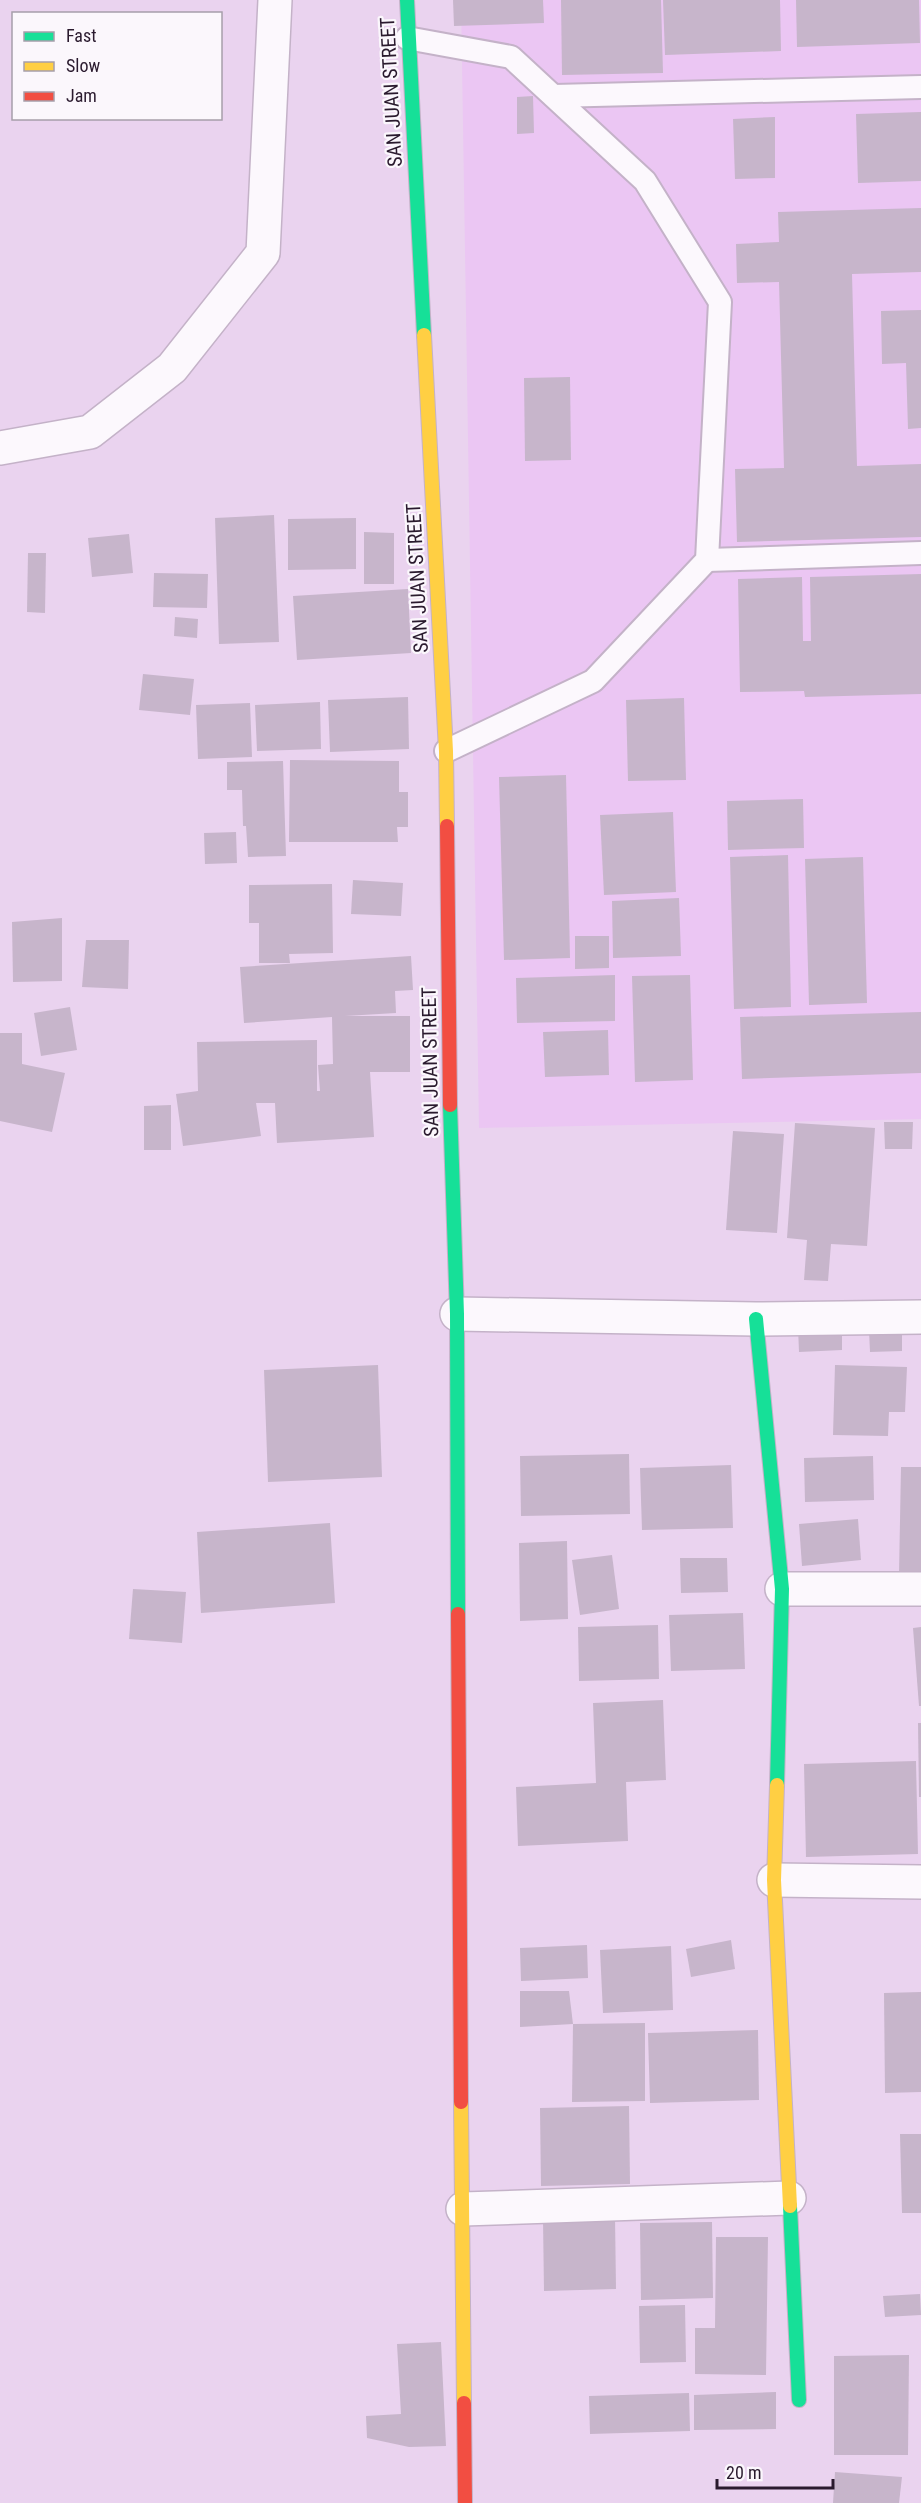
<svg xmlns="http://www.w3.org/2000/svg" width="921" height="2503" viewBox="0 0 921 2503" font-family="'Roboto Condensed',sans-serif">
<rect width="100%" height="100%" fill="#ead3ef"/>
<path fill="#ebc6f3" d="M 461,0 L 921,0 L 921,1119 L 479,1128 Z"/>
<g fill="#c7b5cb">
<path d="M 453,0 L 543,0 L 544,23 L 454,26 Z"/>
<path d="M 561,0 L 661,0 L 663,73 L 562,75 Z"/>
<path d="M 663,0 L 780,0 L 781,51 L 665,55 Z"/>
<path d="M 796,0 L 919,0 L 920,43 L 797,47 Z"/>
<path d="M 533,96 L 534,133 L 517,134 L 517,97 Z"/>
<path d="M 921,112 L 921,181 L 858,183 L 856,114 Z"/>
<path d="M 775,117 L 775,178 L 735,179 L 733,119 Z"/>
<path d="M 921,208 L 921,272 L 852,274 L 857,466 L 921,464 L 921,537 L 737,542 L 735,469 L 784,468 L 779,282 L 737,283 L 736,244 L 779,242 L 778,212 Z"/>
<path d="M 921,310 L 921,428 L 908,429 L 906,363 L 882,364 L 881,311 Z"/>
<path d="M 570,377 L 571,460 L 525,461 L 524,378 Z"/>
<path d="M 274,515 L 279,642 L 219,644 L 215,518 Z"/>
<path d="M 356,518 L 356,569 L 288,570 L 288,519 Z"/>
<path d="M 364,532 L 394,533 L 394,584 L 364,584 Z"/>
<path d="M 129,534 L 133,573 L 92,577 L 88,538 Z"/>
<path d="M 28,553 L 46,553 L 45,613 L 27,612 Z"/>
<path d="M 154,573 L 208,574 L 207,608 L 153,607 Z"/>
<path d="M 921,574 L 921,694 L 805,697 L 804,691 L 740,692 L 738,579 L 802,577 L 803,641 L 811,641 L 810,577 Z"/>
<path d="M 408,589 L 411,653 L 297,660 L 293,596 Z"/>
<path d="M 175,617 L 198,619 L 197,638 L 174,636 Z"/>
<path d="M 143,674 L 194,679 L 190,715 L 139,710 Z"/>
<path d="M 408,697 L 409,749 L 330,752 L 328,700 Z"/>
<path d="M 684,698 L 686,780 L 628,781 L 626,700 Z"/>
<path d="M 320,702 L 321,749 L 257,751 L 255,705 Z"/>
<path d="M 250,703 L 252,757 L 198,759 L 196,705 Z"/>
<path d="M 290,760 L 399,761 L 399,792 L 408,792 L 408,827 L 397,827 L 398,842 L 289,842 Z"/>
<path d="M 283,761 L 286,856 L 248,857 L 246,826 L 243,826 L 242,790 L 227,790 L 227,762 Z"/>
<path d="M 566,775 L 570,958 L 504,960 L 499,777 Z"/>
<path d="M 803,799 L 804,848 L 728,850 L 727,801 Z"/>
<path d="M 673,812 L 676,892 L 604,895 L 600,815 Z"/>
<path d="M 236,832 L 237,863 L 205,864 L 204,833 Z"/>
<path d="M 788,855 L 791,1007 L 734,1009 L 730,857 Z"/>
<path d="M 863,857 L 867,1003 L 809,1005 L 805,859 Z"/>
<path d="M 353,880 L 403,883 L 401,916 L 351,914 Z"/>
<path d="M 332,884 L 333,953 L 289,954 L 290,963 L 259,963 L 259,923 L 249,923 L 249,885 Z"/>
<path d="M 679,898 L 681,956 L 613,958 L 612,901 Z"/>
<path d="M 62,918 L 62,981 L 13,982 L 12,922 Z"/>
<path d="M 575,936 L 609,936 L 609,968 L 575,969 Z"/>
<path d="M 86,940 L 129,940 L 128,989 L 82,987 Z"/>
<path d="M 411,956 L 413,990 L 395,991 L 396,1013 L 345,1016 L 410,1016 L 410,1072 L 370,1072 L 374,1137 L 277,1143 L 275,1103 L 256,1103 L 261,1136 L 183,1146 L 176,1094 L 198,1091 L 197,1042 L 317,1040 L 317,1091 L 320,1091 L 318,1065 L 333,1064 L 332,1017 L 244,1023 L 240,967 Z"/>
<path d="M 615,975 L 615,1021 L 517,1023 L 516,978 Z"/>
<path d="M 690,975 L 693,1080 L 635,1082 L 632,976 Z"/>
<path d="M 70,1007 L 77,1050 L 41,1056 L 34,1013 Z"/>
<path d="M 921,1012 L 921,1073 L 742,1079 L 740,1017 Z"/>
<path d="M 608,1030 L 609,1075 L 545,1077 L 543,1032 Z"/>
<path d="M 0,1033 L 22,1033 L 22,1064 L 65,1073 L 52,1132 L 0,1121 Z"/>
<path d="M 171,1105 L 171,1150 L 144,1150 L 144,1106 Z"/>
<path d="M 884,1122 L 913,1122 L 912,1149 L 885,1149 Z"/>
<path d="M 795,1123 L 875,1128 L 867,1246 L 831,1244 L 828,1281 L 804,1280 L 807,1240 L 787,1238 Z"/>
<path d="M 733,1131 L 784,1134 L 777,1233 L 726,1230 Z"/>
<path d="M 842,1326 L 842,1350 L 799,1352 L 798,1327 Z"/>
<path d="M 902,1329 L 902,1351 L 870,1352 L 869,1330 Z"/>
<path d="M 378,1365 L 382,1477 L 268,1482 L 264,1370 Z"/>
<path d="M 835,1365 L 907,1367 L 905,1412 L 889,1412 L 888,1436 L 833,1435 Z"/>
<path d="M 629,1454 L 630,1514 L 521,1516 L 520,1456 Z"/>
<path d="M 873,1456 L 874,1500 L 805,1502 L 804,1458 Z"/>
<path d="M 731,1465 L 733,1528 L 642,1530 L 640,1468 Z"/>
<path d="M 901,1467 L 921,1467 L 921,1575 L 899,1575 Z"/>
<path d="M 858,1519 L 861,1560 L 802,1566 L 799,1524 Z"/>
<path d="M 330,1523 L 335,1603 L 201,1613 L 197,1532 Z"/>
<path d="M 567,1541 L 568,1619 L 520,1621 L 519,1543 Z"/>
<path d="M 612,1555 L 619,1609 L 580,1615 L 572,1560 Z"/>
<path d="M 680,1558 L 727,1558 L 728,1592 L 681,1593 Z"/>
<path d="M 133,1589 L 186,1592 L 182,1643 L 129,1639 Z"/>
<path d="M 743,1613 L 745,1669 L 671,1671 L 669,1615 Z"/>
<path d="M 658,1625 L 659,1679 L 579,1681 L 578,1627 Z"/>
<path d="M 921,1627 L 921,1706 L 919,1706 L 913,1628 Z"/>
<path d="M 663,1700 L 666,1780 L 626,1782 L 628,1841 L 518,1846 L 516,1787 L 596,1783 L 593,1703 Z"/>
<path d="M 918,1723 L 921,1723 L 921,1797 L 919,1797 Z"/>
<path d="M 916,1761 L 918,1854 L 806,1857 L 804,1764 Z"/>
<path d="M 731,1940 L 735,1969 L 691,1977 L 686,1949 Z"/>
<path d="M 587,1945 L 588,1978 L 521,1981 L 520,1948 Z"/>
<path d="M 671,1946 L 673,2010 L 603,2013 L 600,1950 Z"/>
<path d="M 520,1991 L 569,1991 L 573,2024 L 520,2027 Z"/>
<path d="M 921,1992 L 921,2092 L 885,2093 L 884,1993 Z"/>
<path d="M 645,2023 L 645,2101 L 572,2102 L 573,2024 Z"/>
<path d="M 758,2030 L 759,2100 L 650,2103 L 648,2033 Z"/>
<path d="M 629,2106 L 630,2184 L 541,2186 L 540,2108 Z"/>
<path d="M 900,2134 L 921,2134 L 921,2213 L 902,2213 Z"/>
<path d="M 615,2217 L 616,2289 L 544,2291 L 543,2219 Z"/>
<path d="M 712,2222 L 713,2298 L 641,2300 L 640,2223 Z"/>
<path d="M 716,2237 L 768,2237 L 766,2375 L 695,2374 L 695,2328 L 715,2328 Z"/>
<path d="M 920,2294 L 921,2315 L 885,2317 L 883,2296 Z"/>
<path d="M 685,2305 L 686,2362 L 640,2363 L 639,2306 Z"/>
<path d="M 441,2342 L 446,2446 L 409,2447 L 367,2438 L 366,2416 L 401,2414 L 397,2344 Z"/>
<path d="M 909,2355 L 908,2455 L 834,2455 L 834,2356 Z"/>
<path d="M 776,2392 L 776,2429 L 694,2430 L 694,2395 Z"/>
<path d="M 689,2393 L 690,2431 L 590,2434 L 589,2396 Z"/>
<path d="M 835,2472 L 902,2477 L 899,2503 L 833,2503 Z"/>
</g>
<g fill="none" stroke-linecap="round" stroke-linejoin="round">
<g stroke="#c4b2c8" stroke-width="26">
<g id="lane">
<path d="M 407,38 L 511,57 L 645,181 L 720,302 L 707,560 L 593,681 L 446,751"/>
<path d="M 554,96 L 921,87"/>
<path d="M 707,560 L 921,553"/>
</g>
</g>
<g stroke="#c4b2c8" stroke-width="36">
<g id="street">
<path d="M 0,448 L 90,432 L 172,368 L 263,253 L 275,0"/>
<path d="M 457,1314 L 756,1319 L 921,1317"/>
<path d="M 782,1589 L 921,1589"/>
<path d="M 774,1880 L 921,1882"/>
<path d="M 463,2209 L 789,2198"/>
</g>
</g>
<g stroke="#c4b2c8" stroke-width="16">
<g id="fast">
<path d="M 407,0 L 424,335"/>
<path d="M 450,1105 L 457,1314 L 458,1614"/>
<path d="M 756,1319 L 782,1589 L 777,1785"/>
<path d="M 790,2206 L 799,2400"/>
</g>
</g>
<g stroke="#c4b2c8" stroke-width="16">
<g id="slow">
<path d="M 424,335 L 446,751 L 447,826"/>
<path d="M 777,1785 L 774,1880 L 790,2206"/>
<path d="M 461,2102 L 464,2403"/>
</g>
</g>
<g stroke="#c4b2c8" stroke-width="16">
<g id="jam">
<path d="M 447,826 L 450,1105"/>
<path d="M 458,1614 L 461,2102"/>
<path d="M 464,2403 L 465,2503"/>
</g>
</g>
<use href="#lane" stroke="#fcf8fd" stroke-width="22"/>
<use href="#street" stroke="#fcf8fd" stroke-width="33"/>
<use href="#fast" stroke="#16e098" stroke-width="14"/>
<use href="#slow" stroke="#ffcf43" stroke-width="14"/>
<use href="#jam" stroke="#f24e42" stroke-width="14"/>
</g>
<g text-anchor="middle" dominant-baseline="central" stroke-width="4.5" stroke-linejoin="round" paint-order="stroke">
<g font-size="20" fill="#2a1a2e" stroke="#fbf7fc">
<text transform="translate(391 92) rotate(-93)">SAN JUAN STREET</text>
<text transform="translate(417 578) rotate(-93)">SAN JUAN STREET</text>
<text transform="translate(430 1062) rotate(-91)">SAN JUAN STREET</text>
</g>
</g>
<rect x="12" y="12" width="210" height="108" fill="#fbf7fc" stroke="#a79faa" stroke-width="1.5"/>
<rect x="24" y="32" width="30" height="9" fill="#16e098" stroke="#a79faa" stroke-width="1.5"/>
<text x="66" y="42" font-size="18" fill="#2a1a2e">Fast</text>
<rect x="24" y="62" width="30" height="9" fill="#ffcf43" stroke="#a79faa" stroke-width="1.5"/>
<text x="66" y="72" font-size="18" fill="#2a1a2e">Slow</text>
<rect x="24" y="92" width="30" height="9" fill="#f24e42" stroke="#a79faa" stroke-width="1.5"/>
<text x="66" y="102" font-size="18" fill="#2a1a2e">Jam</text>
<path d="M717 2479v9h116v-9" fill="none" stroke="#2a1a2e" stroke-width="3"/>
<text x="726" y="2479" font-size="18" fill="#2a1a2e" stroke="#fbf7fc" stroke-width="4.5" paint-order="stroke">20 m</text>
</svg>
